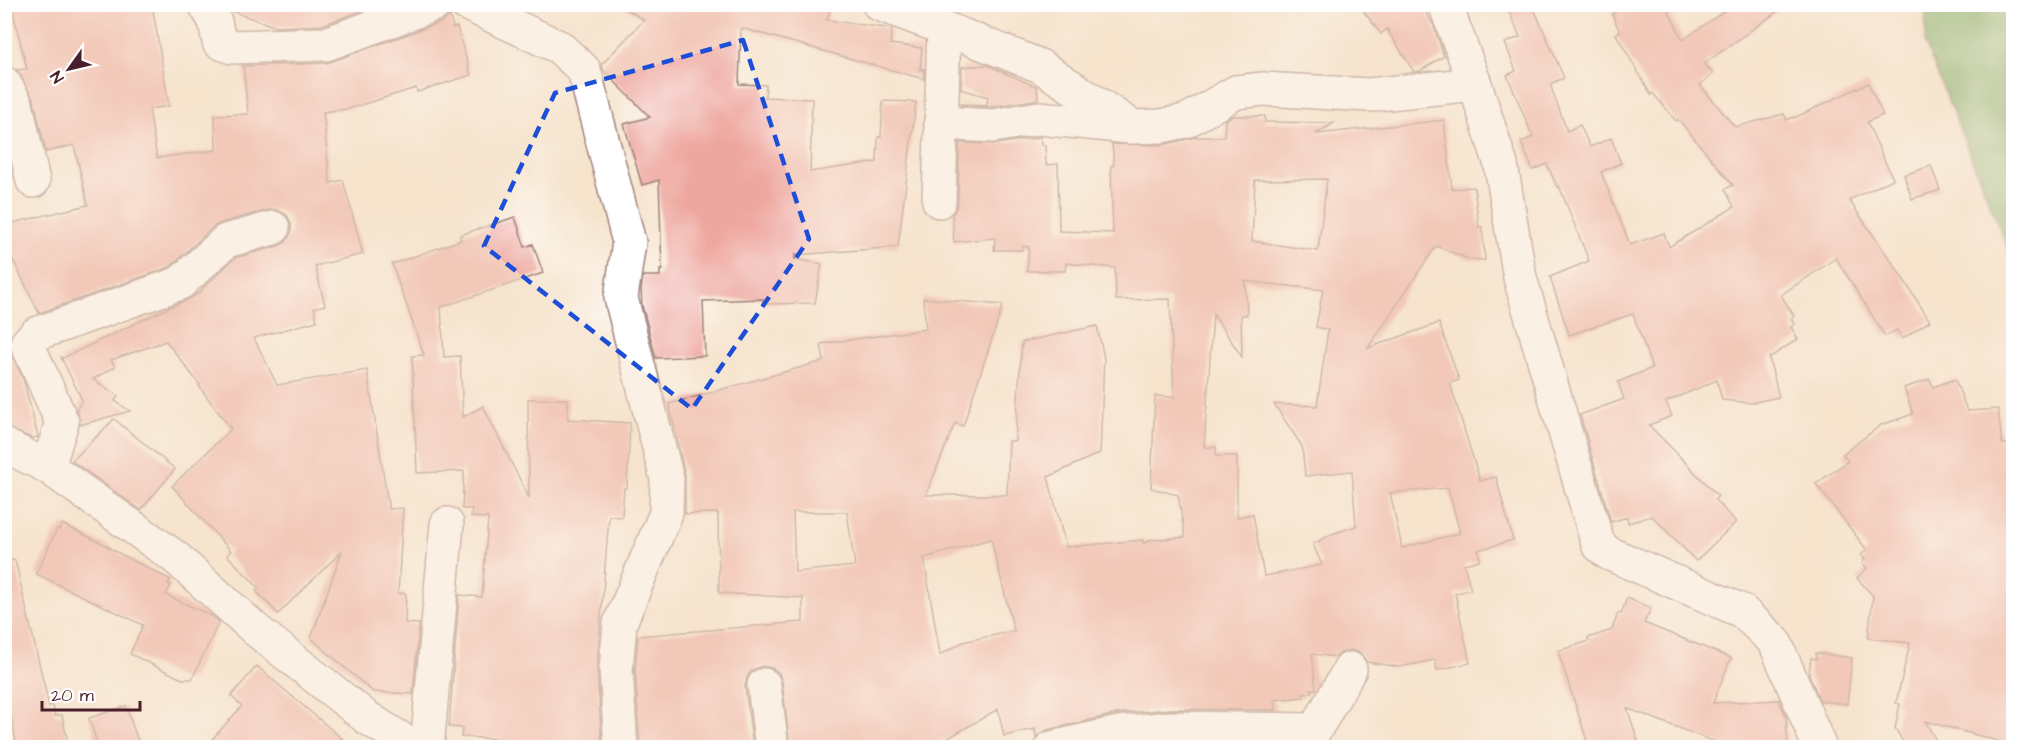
<svg xmlns="http://www.w3.org/2000/svg" width="2018" height="752" viewBox="0 0 2018 752" font-family="'Architects Daughter',sans-serif">
<rect width="100%" height="100%" fill="#fff"/>
<filter id="ink" filterUnits="userSpaceOnUse"><feTurbulence type="fractalNoise" baseFrequency=".0167" numOctaves="2"/><feDisplacementMap in="SourceGraphic" scale="12" xChannelSelector="R" yChannelSelector="G"/><feConvolveMatrix kernelMatrix="1 2 1 2 8 2 1 2 1" color-interpolation-filters="sRGB"/></filter>
<filter id="wash" filterUnits="userSpaceOnUse"><feTurbulence type="fractalNoise" baseFrequency=".008" numOctaves="4" result="noise"/><feDisplacementMap in="SourceGraphic" scale="24" xChannelSelector="R" yChannelSelector="G"/><feGaussianBlur stdDeviation="1.35" result="paint"/><feColorMatrix in="noise" values="0 0 0 0 0 0 0 0 0 0 0 0 0 0 0 0 0 1.4 0 .05"/><feComposite in="paint" operator="in"/></filter>
<g filter="url(#wash)">
<rect width="100%" height="100%" fill="#f6e4cd"/>
<path fill="#7db06b" stroke="#64684b" stroke-width="1.5" d="M 1926,5 L 2013,5 L 2013,253 L 2009,251 L 1925,43 Z"/>
<g id="blocks">
<g fill="#eea79f" fill-rule="evenodd">
<path d="M 11,4 L 152,4 L 169,106 L 149,109 L 157,158 L 216,150 L 215,115 L 248,114 L 243,66 L 327,63 L 441,22 L 450,16 L 453,28 L 457,27 L 471,75 L 417,92 L 416,88 L 348,109 L 323,112 L 330,183 L 343,180 L 363,254 L 315,266 L 325,305 L 314,308 L 317,321 L 254,338 L 277,385 L 367,370 L 389,509 L 403,508 L 398,593 L 406,594 L 405,623 L 419,624 L 413,694 L 373,692 L 311,638 L 342,551 L 278,614 L 256,591 L 259,588 L 227,555 L 231,551 L 172,486 L 231,429 L 199,386 L 200,385 L 166,341 L 111,360 L 115,367 L 93,379 L 118,396 L 115,401 L 130,411 L 80,425 L 77,409 L 82,400 L 61,357 L 63,358 L 170,307 L 187,300 L 202,291 L 202,289 L 235,258 L 278,246 L 286,242 L 291,233 L 291,224 L 287,215 L 277,210 L 268,210 L 221,223 L 213,227 L 170,267 L 39,313 L 4,241 L 4,225 L 88,205 L 74,145 L 46,152 L 34,100 L 17,70 L 27,69 Z"/>
<path d="M 227,4 L 379,4 L 379,5 L 322,25 L 276,27 L 231,11 Z"/>
<path d="M 618,4 L 832,4 L 827,20 L 892,29 L 890,44 L 922,48 L 920,70 L 924,69 L 924,79 L 741,28 L 739,84 L 766,85 L 765,97 L 812,99 L 810,172 L 877,162 L 878,137 L 881,137 L 883,101 L 916,102 L 898,247 L 795,255 L 795,259 L 822,264 L 815,303 L 763,304 L 763,299 L 703,301 L 705,356 L 656,358 L 642,305 L 641,289 L 643,276 L 660,276 L 660,270 L 662,270 L 659,180 L 642,185 L 624,124 L 650,117 L 603,70 L 602,64 L 644,20 Z"/>
<path d="M 1358,4 L 1421,4 L 1433,24 L 1444,56 L 1420,71 L 1414,72 L 1387,29 L 1381,34 Z"/>
<path d="M 1506,4 L 1532,4 L 1564,78 L 1550,84 L 1567,131 L 1580,125 L 1590,147 L 1611,138 L 1621,163 L 1601,172 L 1630,245 L 1664,233 L 1669,247 L 1734,207 L 1725,189 L 1733,185 L 1678,119 L 1676,121 L 1653,93 L 1651,95 L 1616,34 L 1620,32 L 1612,14 L 1615,13 L 1611,4 L 1665,4 L 1683,40 L 1734,4 L 1788,4 L 1704,64 L 1713,74 L 1700,85 L 1735,127 L 1784,114 L 1787,120 L 1794,117 L 1794,118 L 1868,83 L 1883,115 L 1867,122 L 1893,179 L 1849,200 L 1900,274 L 1930,321 L 1902,339 L 1897,330 L 1885,336 L 1836,258 L 1781,295 L 1794,316 L 1791,319 L 1795,324 L 1791,327 L 1798,339 L 1769,358 L 1779,397 L 1751,403 L 1722,400 L 1717,380 L 1666,402 L 1672,416 L 1649,425 L 1718,496 L 1715,500 L 1736,522 L 1696,561 L 1652,516 L 1628,523 L 1627,517 L 1611,522 L 1580,415 L 1624,399 L 1618,382 L 1652,368 L 1633,314 L 1569,335 L 1550,277 L 1589,261 L 1559,186 L 1557,187 L 1547,164 L 1533,170 L 1521,142 L 1533,137 L 1507,75 L 1516,71 L 1505,43 L 1520,37 Z"/>
<path d="M 987,65 L 1037,87 L 1038,99 L 992,107 L 961,105 L 961,104 L 987,105 L 988,97 L 961,89 L 962,67 Z"/>
<path d="M 1232,116 L 1265,116 L 1265,122 L 1334,123 L 1316,134 L 1444,120 L 1452,189 L 1474,187 L 1479,227 L 1482,227 L 1485,260 L 1468,259 L 1436,246 L 1368,348 L 1439,323 L 1459,380 L 1450,383 L 1480,481 L 1496,477 L 1513,540 L 1478,550 L 1480,560 L 1464,564 L 1471,590 L 1455,593 L 1470,663 L 1437,670 L 1435,660 L 1400,667 L 1367,662 L 1360,653 L 1351,650 L 1341,653 L 1336,657 L 1312,654 L 1316,689 L 1311,689 L 1312,693 L 1303,694 L 1304,697 L 1274,700 L 1276,710 L 1170,709 L 1116,714 L 1047,730 L 1036,737 L 1035,729 L 1004,736 L 998,709 L 933,747 L 790,747 L 782,682 L 779,673 L 772,668 L 762,666 L 752,670 L 747,677 L 745,687 L 753,747 L 707,747 L 706,746 L 640,747 L 635,669 L 638,636 L 803,622 L 803,598 L 719,593 L 718,513 L 685,514 L 685,475 L 669,404 L 824,361 L 821,344 L 926,329 L 923,298 L 1003,305 L 963,426 L 955,423 L 926,495 L 1007,495 L 1009,441 L 1015,441 L 1022,342 L 1097,326 L 1104,358 L 1100,453 L 1048,477 L 1066,547 L 1143,540 L 1143,543 L 1148,542 L 1148,540 L 1185,537 L 1178,495 L 1151,488 L 1155,396 L 1174,397 L 1170,299 L 1116,300 L 1115,268 L 1066,263 L 1065,271 L 1027,271 L 1029,247 L 1023,246 L 1022,250 L 994,250 L 995,238 L 954,242 L 952,214 L 955,210 L 958,202 L 959,143 L 996,144 L 1041,137 L 1042,145 L 1045,145 L 1046,165 L 1058,164 L 1059,231 L 1113,233 L 1111,166 L 1114,165 L 1112,144 L 1162,145 L 1196,137 L 1224,137 L 1225,120 ZM 1327,179 L 1318,251 L 1252,241 L 1255,180 ZM 1245,281 L 1323,290 L 1316,327 L 1328,330 L 1317,406 L 1274,404 L 1302,446 L 1305,476 L 1352,471 L 1356,526 L 1332,534 L 1313,544 L 1322,565 L 1264,576 L 1253,514 L 1237,517 L 1237,456 L 1216,456 L 1216,447 L 1204,447 L 1213,314 L 1242,357 L 1241,315 L 1247,315 ZM 1448,488 L 1460,533 L 1402,548 L 1390,493 ZM 793,512 L 847,512 L 855,566 L 795,572 ZM 991,539 L 1014,631 L 963,642 L 940,655 L 924,558 Z"/>
<path d="M 1931,166 L 1940,190 L 1912,199 L 1904,175 Z"/>
<path d="M 515,217 L 525,247 L 533,244 L 543,273 L 441,307 L 444,357 L 460,356 L 463,417 L 483,406 L 529,498 L 528,399 L 568,399 L 568,419 L 630,423 L 627,488 L 624,488 L 622,517 L 609,516 L 597,667 L 602,747 L 500,747 L 500,739 L 461,737 L 462,728 L 449,727 L 459,595 L 482,597 L 488,518 L 471,517 L 472,509 L 462,509 L 464,471 L 417,473 L 412,356 L 424,355 L 392,264 L 461,240 L 460,235 Z"/>
<path d="M 4,342 L 9,342 L 10,351 L 24,381 L 38,437 L 32,438 L 4,427 Z"/>
<path d="M 1930,379 L 1933,387 L 1955,379 L 1967,411 L 1998,409 L 2002,444 L 2013,444 L 2013,726 L 2009,744 L 1925,721 L 1940,747 L 1906,747 L 1895,728 L 1900,704 L 1896,703 L 1910,643 L 1868,638 L 1873,596 L 1857,578 L 1867,568 L 1862,563 L 1865,559 L 1861,555 L 1867,550 L 1816,484 L 1848,461 L 1843,454 L 1881,425 L 1913,414 L 1904,388 Z"/>
<path d="M 114,419 L 175,469 L 141,510 L 72,461 Z"/>
<path d="M 62,524 L 110,547 L 109,548 L 171,580 L 168,584 L 171,585 L 166,595 L 214,617 L 219,622 L 192,679 L 182,679 L 130,654 L 143,625 L 36,574 L 57,529 L 59,530 Z"/>
<path d="M 15,560 L 49,706 L 53,705 L 55,716 L 62,715 L 68,743 L 44,747 L 17,747 L 4,677 L 4,561 Z"/>
<path d="M 1627,598 L 1651,608 L 1644,623 L 1731,658 L 1713,703 L 1779,700 L 1786,717 L 1788,747 L 1728,747 L 1627,708 L 1640,747 L 1589,747 L 1558,651 L 1589,641 L 1588,638 L 1612,630 L 1618,613 L 1621,614 Z"/>
<path d="M 1816,653 L 1852,658 L 1847,704 L 1820,701 L 1809,675 L 1811,658 L 1816,659 Z"/>
<path d="M 257,666 L 287,692 L 352,747 L 205,747 L 242,706 L 231,696 Z"/>
<path d="M 126,706 L 140,747 L 98,747 L 89,718 Z"/>
</g>
</g>
</g>
<g filter="url(#ink)">
<use href="#blocks" fill-opacity="0" stroke="#a0827c" stroke-width="1.5"/>
<g fill="none" stroke-linecap="round" stroke-linejoin="round">
<g stroke="#a0827c" stroke-width="36">
<g id="minor">
<path d="M 205,4 L 215,21 L 219,42 L 232,47 L 326,44 L 435,4"/>
<path d="M 467,4 L 559,47 L 584,70 L 629,242 L 621,298 L 667,479 L 666,513 L 620,623 L 616,669 L 621,748"/>
<path d="M 879,4 L 944,28 L 1040,66 L 1133,127 L 1161,126 L 1186,121 L 1236,92 L 1263,89 L 1369,95 L 1475,84"/>
<path d="M 1445,4 L 1475,84 L 1501,165 L 1520,278 L 1598,544 L 1608,553 L 1742,611 L 1775,642 L 1820,748"/>
<path d="M 4,83 L 16,104 L 33,181"/>
<path d="M 941,123 L 993,126 L 1039,118 L 1129,127"/>
<path d="M 939,201 L 944,28"/>
<path d="M 4,445 L 48,467 L 175,557 L 256,630 L 366,717 L 415,748"/>
<path d="M 48,467 L 62,422 L 27,343 L 36,334 L 180,283 L 226,241 L 273,228"/>
<path d="M 764,685 L 772,748"/>
<path d="M 427,748 L 447,524"/>
<path d="M 1051,748 L 1118,733 L 1170,728 L 1315,730 L 1350,669"/>
</g>
</g>
<use href="#minor" stroke="#fff" stroke-width="33"/>
</g>
</g>
<path d="M0 0H2018V752H0ZM 743,40 L 809,239 L 692,409 L 484,246 L 555,93 Z" fill="#f6e4cd" fill-opacity=".55" fill-rule="evenodd"/>
<path fill="none" stroke="#1d4ed8" stroke-width="4.5" stroke-dasharray="12 8" stroke-linejoin="round" d="M 743,40 L 809,239 L 692,409 L 484,246 L 555,93 Z"/>
<rect width="2018" height="752" fill="none" stroke="#fff" stroke-width="24"/>
<g transform="translate(69 69) rotate(236)" stroke="#ffffff" stroke-width="4.5" paint-order="stroke">
<path d="M0-4.5L10 22L0 15L-10 22Z" fill="#4a1f2b"/>
<text y="-9" font-size="16" font-weight="bold" text-anchor="middle" fill="#4a1f2b">N</text>
</g>
<path d="M42 701v9h98v-9" fill="none" stroke="#4a1f2b" stroke-width="3"/>
<text x="51" y="701" font-size="18" fill="#4a1f2b" stroke="#ffffff" stroke-width="4.5" paint-order="stroke">20 m</text>
</svg>
